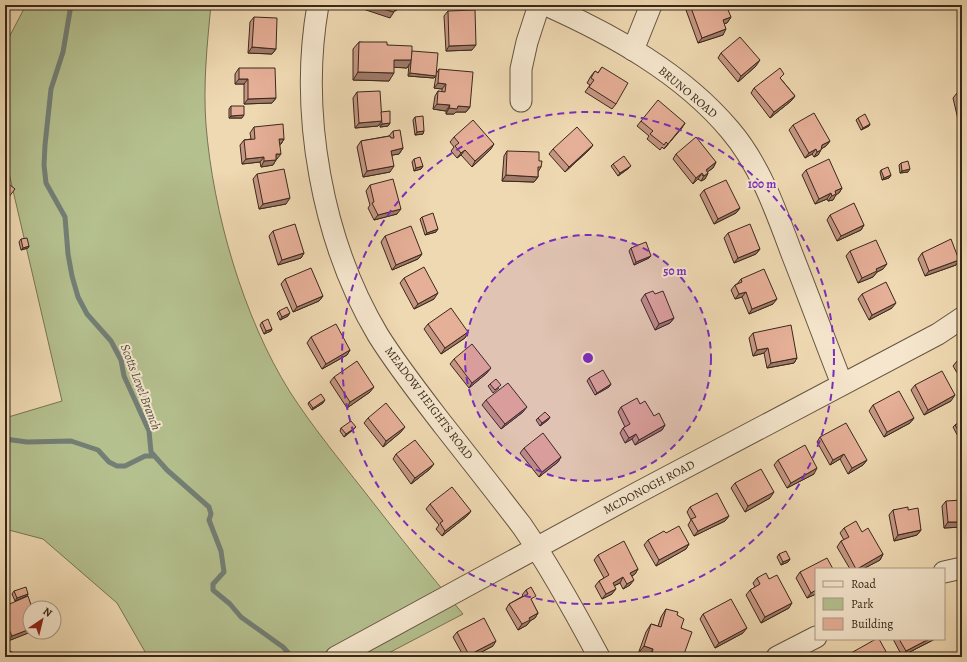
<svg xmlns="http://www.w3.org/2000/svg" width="967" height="662" viewBox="0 0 967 662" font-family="Alegreya,serif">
<rect width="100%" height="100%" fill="#efd9b2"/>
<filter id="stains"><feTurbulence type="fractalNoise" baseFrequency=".005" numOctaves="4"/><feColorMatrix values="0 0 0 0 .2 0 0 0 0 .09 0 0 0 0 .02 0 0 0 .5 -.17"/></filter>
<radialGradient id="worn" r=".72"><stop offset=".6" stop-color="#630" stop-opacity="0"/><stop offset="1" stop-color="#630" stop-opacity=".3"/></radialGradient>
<path fill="#b5c08f" stroke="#777455" d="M 26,5 L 211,5 C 207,45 203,85 206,125 C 213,212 243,317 290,392 C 312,426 338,458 364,491 C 396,532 429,574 463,614 L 381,657 L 148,657 L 117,603 L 43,539 L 5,529 L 5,418 L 62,401 L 5,156 L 5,45 Z"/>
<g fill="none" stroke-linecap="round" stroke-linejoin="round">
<g stroke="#737f76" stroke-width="5">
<path d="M 71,5 L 63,52 L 51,89 L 45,145 L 44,165 L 46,183 L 65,217 L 68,254 L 72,276 L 78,297 L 87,314 L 111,341 L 121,360 L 124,376 L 149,431 L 151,452 L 167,470 L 209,507 L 211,514 L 209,520 L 221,551 L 224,572 L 213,584 L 213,590 L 230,604 L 241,617 L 283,647 L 292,657"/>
<path d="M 5,439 L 27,442 L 71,441 L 98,450 L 109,462 L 117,466 L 125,466 L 145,456 L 154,456"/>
</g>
<g stroke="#665541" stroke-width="23">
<g id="minor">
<path d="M 318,5 C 299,113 322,241 378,335 C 398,367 421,396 444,426 C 470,459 496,492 522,526 C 551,568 575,612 599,657"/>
<path d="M 546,5 C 613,35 682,73 730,130 C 760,165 776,211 792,254 C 809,297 825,341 842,384"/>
<path d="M 633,50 L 651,5"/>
<path d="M 521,101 L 521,69 L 527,42 L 539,5"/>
<path d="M 944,572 L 962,568"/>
<path d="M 336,657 L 639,492 L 938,334 L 962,318"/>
<path d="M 777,657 L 816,637"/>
</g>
</g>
<use href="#minor" stroke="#f5e6cd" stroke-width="21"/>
</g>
<g fill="#c69683" stroke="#39291b">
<path d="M 690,5 L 731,17 L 727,23 L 724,23 L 723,35 L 698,43 L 686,10 Z"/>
<path d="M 952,5 L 962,5 L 958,10 Z"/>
<path d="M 448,11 L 472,50 L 446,51 L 444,16 Z"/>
<path d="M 254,17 L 276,49 L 272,54 L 248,53 L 250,22 Z"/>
<path d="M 359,42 L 387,45 L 412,51 L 436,74 L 439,69 L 470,107 L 466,112 L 456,112 L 454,114 L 446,114 L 446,111 L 433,109 L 435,96 L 438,91 L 442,92 L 442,89 L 434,88 L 436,76 L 434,78 L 408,76 L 409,64 L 407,68 L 394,67 L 389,81 L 353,80 L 353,49 Z"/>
<path d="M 721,53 L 756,66 L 738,82 L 718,58 Z"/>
<path d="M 602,67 L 616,104 L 612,109 L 585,92 L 590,85 L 587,83 L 591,76 L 595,71 L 598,73 Z"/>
<path d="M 239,68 L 276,98 L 272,103 L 244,104 L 244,84 L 235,84 L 235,74 Z"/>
<path d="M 781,79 L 795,96 L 791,101 L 770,118 L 751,93 L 754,88 Z"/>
<path d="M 357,92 L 381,112 L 390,123 L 388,126 L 380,127 L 380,124 L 378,126 L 355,128 L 353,98 Z"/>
<path d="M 962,92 L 962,127 L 960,128 L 953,98 L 957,93 Z"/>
<path d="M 231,106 L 242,118 L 229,118 L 229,109 Z"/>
<path d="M 415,117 L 423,134 L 415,135 L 413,120 Z"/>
<path d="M 858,118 L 870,124 L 869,126 L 861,130 L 856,120 Z"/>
<path d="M 641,121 L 685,123 L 664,149 L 662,147 L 660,150 L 647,139 L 649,136 L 637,126 Z"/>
<path d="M 793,125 L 830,141 L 826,146 L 821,149 L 818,155 L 814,157 L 812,154 L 805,158 L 789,130 Z"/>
<path d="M 254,127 L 284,139 L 281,144 L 280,144 L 277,159 L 276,159 L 276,160 L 273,165 L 261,167 L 260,162 L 242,164 L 240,145 L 244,140 L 251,139 L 250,133 Z"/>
<path d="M 393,131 L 403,148 L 399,154 L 392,155 L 390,172 L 363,177 L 357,147 L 361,141 L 389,136 Z"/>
<path d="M 454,137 L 491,149 L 472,167 L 461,155 L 457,158 L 451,151 L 454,147 L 450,142 Z"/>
<path d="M 593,145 L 589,150 L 565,172 L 549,154 L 553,149 Z"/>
<path d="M 507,151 L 539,161 L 541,167 L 538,172 L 538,177 L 534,182 L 502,181 L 504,156 Z"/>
<path d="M 676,154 L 716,162 L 713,168 L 707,172 L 708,173 L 705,179 L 701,181 L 698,179 L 693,184 L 673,159 Z"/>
<path d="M 414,159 L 423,166 L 421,169 L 414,171 L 412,162 Z"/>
<path d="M 901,163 L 908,172 L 900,173 L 899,165 Z"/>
<path d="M 613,164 L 629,168 L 618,176 L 611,166 Z"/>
<path d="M 806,170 L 842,188 L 839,193 L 836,194 L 833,200 L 828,201 L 827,199 L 815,204 L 802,175 Z"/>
<path d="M 881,170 L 891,175 L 889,178 L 882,180 L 880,172 Z"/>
<path d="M 257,174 L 286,204 L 259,209 L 253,179 Z"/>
<path d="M 370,185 L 397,214 L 374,220 L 368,208 L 370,205 L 366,191 Z"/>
<path d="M 704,190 L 740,208 L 736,213 L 714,224 L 700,195 Z"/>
<path d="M 830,215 L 864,225 L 861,230 L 837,241 L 827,220 Z"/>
<path d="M 422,217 L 436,232 L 425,235 L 420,219 Z"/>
<path d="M 273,231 L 304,253 L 301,258 L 278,265 L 269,236 Z"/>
<path d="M 728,233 L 760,249 L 756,254 L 734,263 L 724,238 Z"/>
<path d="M 385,236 L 422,254 L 418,259 L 392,270 L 381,242 Z"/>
<path d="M 21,239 L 29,246 L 28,248 L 21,250 L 19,242 Z"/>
<path d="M 631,248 L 649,258 L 634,265 L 629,251 Z"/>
<path d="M 850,251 L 883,269 L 877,272 L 873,277 L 858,283 L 846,256 Z"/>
<path d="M 922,253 L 959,260 L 956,265 L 925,276 L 918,259 Z"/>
<path d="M 404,278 L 434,299 L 414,309 L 400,283 Z"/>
<path d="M 285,279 L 323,296 L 319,301 L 293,312 L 281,284 Z"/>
<path d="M 741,279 L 773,304 L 749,314 L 742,297 L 735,299 L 731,290 L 735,285 L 737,284 Z"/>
<path d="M 645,294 L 655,294 L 674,318 L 670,323 L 655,330 L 641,300 Z"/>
<path d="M 862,294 L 892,308 L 869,320 L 858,299 Z"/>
<path d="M 279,311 L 288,316 L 280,320 L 277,313 Z"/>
<path d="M 262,322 L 272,329 L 271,331 L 264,334 L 260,325 Z"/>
<path d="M 428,324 L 468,332 L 465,338 L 441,354 L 424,329 Z"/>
<path d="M 753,333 L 797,358 L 794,363 L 767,368 L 764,353 L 753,356 L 749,338 Z"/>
<path d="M 311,337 L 350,350 L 347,355 L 322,369 L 307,343 Z"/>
<path d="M 962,358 L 962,381 L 953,366 L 957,361 Z"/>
<path d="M 454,359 L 487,373 L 469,388 L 450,364 Z"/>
<path d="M 334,377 L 370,392 L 347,408 L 330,382 Z"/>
<path d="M 589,378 L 611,384 L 609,387 L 595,395 L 587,381 Z"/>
<path d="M 490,384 L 499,388 L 493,393 L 488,386 Z"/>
<path d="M 915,385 L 951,401 L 924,415 L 911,390 Z"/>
<path d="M 486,400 L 523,412 L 501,429 L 482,405 Z"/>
<path d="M 309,402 L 323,403 L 312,410 L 308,404 Z"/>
<path d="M 640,404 L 654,416 L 665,425 L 662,430 L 635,445 L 632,439 L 625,443 L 620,433 L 623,428 L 625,427 L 618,412 L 621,407 Z"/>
<path d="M 873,405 L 914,418 L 910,423 L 884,437 L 869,411 Z"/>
<path d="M 550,417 L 548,420 L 540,426 L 536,420 L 538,418 Z"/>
<path d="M 368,418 L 401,432 L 383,447 L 364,423 Z"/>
<path d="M 962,421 L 962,444 L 953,427 L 955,425 Z"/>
<path d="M 341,428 L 354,429 L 344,437 L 340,431 Z"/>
<path d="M 820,437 L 867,460 L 863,465 L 848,474 L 840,459 L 830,465 L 817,442 Z"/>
<path d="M 524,448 L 561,457 L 558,462 L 539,477 L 520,453 Z"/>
<path d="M 396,454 L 430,469 L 411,484 L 393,459 Z"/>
<path d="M 778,460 L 814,474 L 787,488 L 774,465 Z"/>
<path d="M 735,483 L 770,498 L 745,512 L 731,488 Z"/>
<path d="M 946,501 L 962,527 L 944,528 L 942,506 Z"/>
<path d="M 430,504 L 471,511 L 467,516 L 442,536 L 436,529 L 439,525 L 426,509 Z"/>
<path d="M 690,507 L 729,516 L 725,521 L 694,536 L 688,525 L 691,520 L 687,512 Z"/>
<path d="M 893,510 L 908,510 L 921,530 L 917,535 L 894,541 L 889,515 Z"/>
<path d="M 844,528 L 883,554 L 880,560 L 863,569 L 850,569 L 837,547 L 841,541 L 844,540 L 840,533 Z"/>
<path d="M 666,533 L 689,544 L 686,549 L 656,566 L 644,545 L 648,540 Z"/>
<path d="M 779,554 L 790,559 L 788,562 L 781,565 L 777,557 Z"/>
<path d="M 598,555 L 638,569 L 635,574 L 632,576 L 630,585 L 623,589 L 620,583 L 614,586 L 612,594 L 602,599 L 595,586 L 599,581 L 604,578 L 594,560 Z"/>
<path d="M 816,569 L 816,594 L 807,598 L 796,578 L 800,572 Z"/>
<path d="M 757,578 L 769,579 L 789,608 L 761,623 L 746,595 L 750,590 L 755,587 L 753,583 Z"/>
<path d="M 526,590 L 538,613 L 535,618 L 530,621 L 527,625 L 518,630 L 506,609 L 509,604 L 523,596 L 522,595 Z"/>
<path d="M 14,591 L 28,594 L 27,596 L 15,601 L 12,594 Z"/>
<path d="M 5,606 L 30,632 L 8,641 L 5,635 Z"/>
<path d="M 666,609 L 677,615 L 681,628 L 683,657 L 648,657 L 638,654 L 646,632 L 651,624 L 658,626 L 661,617 Z"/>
<path d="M 703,614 L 743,633 L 715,648 L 700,619 Z"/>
<path d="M 457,632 L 493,646 L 472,657 L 464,657 L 453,637 Z"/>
<path d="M 893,639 L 935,639 L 902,656 Z"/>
<path d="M 851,653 L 889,657 L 848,657 Z"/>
</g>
<g fill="#a17a6a" stroke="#39291b">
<path d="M 362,5 L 369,5 L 394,12 L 390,18 L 360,8 Z"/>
<path d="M 396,5 L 399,6 L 396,11 L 392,10 Z"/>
<path d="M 731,17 L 727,23 L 719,25 L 723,20 Z"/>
<path d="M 726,29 L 723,35 L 698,43 L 702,38 Z"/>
<path d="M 476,45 L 472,50 L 446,51 L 449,46 Z"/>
<path d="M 252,47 L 276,49 L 272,54 L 248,53 Z"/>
<path d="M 394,60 L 412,60 L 407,68 L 389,67 Z"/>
<path d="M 760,60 L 756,66 L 738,82 L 741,76 Z"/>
<path d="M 358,72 L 394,73 L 389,81 L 353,80 Z"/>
<path d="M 410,73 L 436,76 L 434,78 L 408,76 Z"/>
<path d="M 239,79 L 248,79 L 244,84 L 235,84 Z"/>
<path d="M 438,83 L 446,84 L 442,89 L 434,88 Z"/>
<path d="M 795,96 L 791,101 L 770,118 L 774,112 Z"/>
<path d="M 276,98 L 272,103 L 244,104 L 248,99 Z"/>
<path d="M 437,104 L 450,105 L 446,111 L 433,109 Z"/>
<path d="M 458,106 L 470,107 L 466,112 L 456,112 L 454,114 L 446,114 L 449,108 Z"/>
<path d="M 244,115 L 242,118 L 229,118 L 231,116 Z"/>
<path d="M 382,121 L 378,126 L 355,128 L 359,123 Z"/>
<path d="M 390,123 L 388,126 L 380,127 L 382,124 Z"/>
<path d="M 685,123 L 682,128 L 664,149 L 668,144 Z"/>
<path d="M 870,124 L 869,126 L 861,130 L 863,128 Z"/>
<path d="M 424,131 L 423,134 L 415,135 L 417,132 Z"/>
<path d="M 279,139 L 284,139 L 281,144 L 275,144 Z"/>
<path d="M 830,141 L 826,146 L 818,151 L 822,145 Z"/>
<path d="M 494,144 L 491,149 L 472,167 L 475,161 Z"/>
<path d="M 593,145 L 589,150 L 565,172 L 569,167 Z"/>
<path d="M 403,148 L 399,154 L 387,156 L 391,151 Z"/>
<path d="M 816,149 L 812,154 L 805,158 L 809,153 Z"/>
<path d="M 465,150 L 461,155 L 457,158 L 461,153 Z"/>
<path d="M 821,150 L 818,155 L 814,157 L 817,152 Z"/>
<path d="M 276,154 L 281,154 L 277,159 L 272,159 Z"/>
<path d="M 264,157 L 260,162 L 242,164 L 246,159 Z"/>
<path d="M 276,160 L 273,165 L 261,167 L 264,161 Z"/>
<path d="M 716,162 L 713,168 L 702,176 L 706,170 Z"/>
<path d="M 394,166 L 390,172 L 363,177 L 367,171 Z"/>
<path d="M 423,166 L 421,169 L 414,171 L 416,168 Z"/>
<path d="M 631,166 L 629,168 L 618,176 L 620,173 Z"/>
<path d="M 910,169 L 908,172 L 900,173 L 902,171 Z"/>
<path d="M 702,173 L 698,179 L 693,184 L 696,178 Z"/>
<path d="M 708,173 L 705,179 L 701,181 L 704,176 Z"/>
<path d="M 506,175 L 538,177 L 534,182 L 502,181 Z"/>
<path d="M 891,175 L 889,178 L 882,180 L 884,178 Z"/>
<path d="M 842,188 L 839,193 L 836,195 L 833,200 L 828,201 L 835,191 Z"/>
<path d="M 831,193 L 827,199 L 815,204 L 819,199 Z"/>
<path d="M 290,198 L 286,204 L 259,209 L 263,204 Z"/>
<path d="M 740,208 L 736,213 L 714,224 L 718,219 Z"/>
<path d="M 401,209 L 397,214 L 374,220 L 378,215 Z"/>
<path d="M 864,225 L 861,230 L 837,241 L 841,236 Z"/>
<path d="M 438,229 L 436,232 L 425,235 L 427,233 Z"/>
<path d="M 29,246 L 28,248 L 21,250 L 23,248 Z"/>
<path d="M 760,249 L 756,254 L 734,263 L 738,258 Z"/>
<path d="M 304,253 L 301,258 L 278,265 L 282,260 Z"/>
<path d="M 422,254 L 418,259 L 392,270 L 396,265 Z"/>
<path d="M 651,256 L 649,258 L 634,265 L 636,262 Z"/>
<path d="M 959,260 L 956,265 L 925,276 L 929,271 Z"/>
<path d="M 887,264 L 883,269 L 877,272 L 873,277 L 858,283 L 862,278 L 876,269 Z"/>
<path d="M 746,292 L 742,297 L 735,299 L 739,294 Z"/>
<path d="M 438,293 L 434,299 L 414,309 L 418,304 Z"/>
<path d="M 323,296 L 319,301 L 293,312 L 297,307 Z"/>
<path d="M 777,299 L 773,304 L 749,314 L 752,309 Z"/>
<path d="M 896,303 L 892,308 L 869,320 L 872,315 Z"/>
<path d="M 290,313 L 288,316 L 280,320 L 282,317 Z"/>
<path d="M 674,318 L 670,323 L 655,330 L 659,324 Z"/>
<path d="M 272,329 L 271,331 L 264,334 L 266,331 Z"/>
<path d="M 468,332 L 465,338 L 441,354 L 445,348 Z"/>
<path d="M 768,348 L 764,353 L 753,356 L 757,350 Z"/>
<path d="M 350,350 L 347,355 L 322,369 L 326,364 Z"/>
<path d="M 797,358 L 794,363 L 767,368 L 771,363 Z"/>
<path d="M 491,368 L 487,373 L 469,388 L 472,383 Z"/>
<path d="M 611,384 L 609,387 L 595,395 L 597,393 Z"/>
<path d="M 374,387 L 370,392 L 347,408 L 350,402 Z"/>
<path d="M 955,395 L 951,401 L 924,415 L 928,410 Z"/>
<path d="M 325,400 L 323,403 L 312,410 L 313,408 Z"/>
<path d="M 527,407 L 523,412 L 501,429 L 505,424 Z"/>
<path d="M 550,417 L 548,420 L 540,426 L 542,423 Z"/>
<path d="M 914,418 L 910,423 L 884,437 L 887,432 Z"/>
<path d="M 665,425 L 662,430 L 635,445 L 639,440 Z"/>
<path d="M 356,427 L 354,429 L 344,437 L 346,434 Z"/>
<path d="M 405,427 L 401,432 L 383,447 L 386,441 Z"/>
<path d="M 636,434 L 632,439 L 625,443 L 629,438 Z"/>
<path d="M 844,454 L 840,459 L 830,465 L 833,460 Z"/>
<path d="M 561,457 L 558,462 L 539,477 L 542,472 Z"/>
<path d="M 867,460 L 863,465 L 848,474 L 852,468 Z"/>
<path d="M 434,464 L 430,469 L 411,484 L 415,478 Z"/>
<path d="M 817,468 L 814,474 L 787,488 L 791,483 Z"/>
<path d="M 774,492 L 770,498 L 745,512 L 748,506 Z"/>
<path d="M 471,511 L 467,516 L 442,536 L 445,531 Z"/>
<path d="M 729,516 L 725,521 L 694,536 L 698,531 Z"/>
<path d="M 948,522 L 962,522 L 962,527 L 944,528 Z"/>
<path d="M 921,530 L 917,535 L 894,541 L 898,535 Z"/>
<path d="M 689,544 L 686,549 L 656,566 L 659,560 Z"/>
<path d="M 883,554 L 880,560 L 863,569 L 857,569 Z"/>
<path d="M 790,559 L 788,562 L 781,565 L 783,562 Z"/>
<path d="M 638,569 L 635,574 L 627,579 L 630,573 Z"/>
<path d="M 623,577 L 620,583 L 609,588 L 613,583 Z"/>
<path d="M 634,580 L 630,585 L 623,589 L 627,584 Z"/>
<path d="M 616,589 L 612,594 L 602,599 L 606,594 Z"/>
<path d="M 816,590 L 816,594 L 807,598 L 811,593 Z"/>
<path d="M 28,594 L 27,596 L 15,601 L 17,598 Z"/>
<path d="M 792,603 L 789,608 L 761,623 L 765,617 Z"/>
<path d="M 538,613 L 535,618 L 530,621 L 527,625 L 518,630 L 522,624 L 529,618 Z"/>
<path d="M 747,628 L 743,633 L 715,648 L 719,643 Z"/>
<path d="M 30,629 L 30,632 L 31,632 L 8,641 L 12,636 Z"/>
<path d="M 929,639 L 935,639 L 902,656 L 906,651 Z"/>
<path d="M 496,641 L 493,646 L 472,657 L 468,657 L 469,655 Z"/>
<path d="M 644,646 L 653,649 L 648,657 L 638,654 Z"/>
<path d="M 652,654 L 663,657 L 650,657 Z"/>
</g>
<g fill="#e6af98" stroke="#39291b">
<path d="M 369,5 L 396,5 L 394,12 Z"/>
<path d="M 690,5 L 726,5 L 731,17 L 723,20 L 726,29 L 702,38 Z"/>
<path d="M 475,10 L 476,45 L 449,46 L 448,11 Z"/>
<path d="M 254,17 L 277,18 L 276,49 L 252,47 Z"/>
<path d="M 740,37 L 760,60 L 741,76 L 721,53 Z"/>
<path d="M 359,42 L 387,42 L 387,45 L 412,46 L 412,60 L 394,60 L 394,73 L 358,72 Z"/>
<path d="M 412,51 L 438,53 L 436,76 L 410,73 Z"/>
<path d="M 602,67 L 628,83 L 616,104 L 589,87 L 594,80 L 591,78 L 595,71 L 598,73 Z"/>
<path d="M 239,68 L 275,68 L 276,98 L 248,99 L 248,79 L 239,79 Z"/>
<path d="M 780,68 L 784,74 L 780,78 L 795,96 L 774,112 L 754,88 Z"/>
<path d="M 439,69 L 473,72 L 470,107 L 458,106 L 457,109 L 449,108 L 450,105 L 437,104 L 438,91 L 445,92 L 446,84 L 438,83 Z"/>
<path d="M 380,91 L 382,121 L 359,123 L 357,92 Z"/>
<path d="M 962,92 L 962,114 L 957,93 Z"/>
<path d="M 658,100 L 685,123 L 668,144 L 666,142 L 664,145 L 650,134 L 653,131 L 641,121 Z"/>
<path d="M 231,106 L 244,106 L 244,115 L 231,116 Z"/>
<path d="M 390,111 L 390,123 L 382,124 L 381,112 Z"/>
<path d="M 814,113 L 830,141 L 822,145 L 821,150 L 817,152 L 816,149 L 809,153 L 793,125 Z"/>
<path d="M 865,114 L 870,124 L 863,128 L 858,118 Z"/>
<path d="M 423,116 L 424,131 L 417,132 L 415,117 Z"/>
<path d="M 473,120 L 494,144 L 475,161 L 465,150 L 461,153 L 455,146 L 459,143 L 454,137 Z"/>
<path d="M 283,124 L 284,139 L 279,139 L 281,154 L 276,154 L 276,160 L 264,161 L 264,157 L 246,159 L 244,140 L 255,139 L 254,127 Z"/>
<path d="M 577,127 L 593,145 L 569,167 L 553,149 Z"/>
<path d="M 400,130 L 403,148 L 391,151 L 394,166 L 367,171 L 361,141 L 390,136 L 391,138 L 394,138 L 393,131 Z"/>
<path d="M 696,137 L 716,162 L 706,170 L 708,173 L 704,176 L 702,173 L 696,178 L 676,154 Z"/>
<path d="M 507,151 L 539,152 L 539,161 L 542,161 L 541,167 L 538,167 L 538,177 L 506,175 Z"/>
<path d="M 624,156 L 631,166 L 620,173 L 613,164 Z"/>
<path d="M 420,157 L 423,166 L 416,168 L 414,159 Z"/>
<path d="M 829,159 L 842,188 L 835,191 L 836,194 L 832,196 L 831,193 L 819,199 L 806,170 Z"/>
<path d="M 908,161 L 910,169 L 902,171 L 901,163 Z"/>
<path d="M 888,167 L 891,175 L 884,178 L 881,170 Z"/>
<path d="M 284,169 L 290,198 L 263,204 L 257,174 Z"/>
<path d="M 393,179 L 401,209 L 378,215 L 372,203 L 374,202 L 370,185 Z"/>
<path d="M 726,180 L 740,208 L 718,219 L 704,190 Z"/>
<path d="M 5,181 L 15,189 L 5,202 Z"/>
<path d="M 854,203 L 864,225 L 841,236 L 830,215 Z"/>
<path d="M 433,213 L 438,229 L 427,233 L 422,217 Z"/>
<path d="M 295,224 L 304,253 L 282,260 L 273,231 Z"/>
<path d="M 750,224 L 760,249 L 738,258 L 728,233 Z"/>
<path d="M 411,226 L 422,254 L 396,265 L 385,236 Z"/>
<path d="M 27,238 L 29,246 L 23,248 L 21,239 Z"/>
<path d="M 951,239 L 959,260 L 929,271 L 922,253 Z"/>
<path d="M 876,240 L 887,264 L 876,269 L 877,271 L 862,278 L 850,251 Z"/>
<path d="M 646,242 L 651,256 L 636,262 L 631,248 Z"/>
<path d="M 424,267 L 438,293 L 418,304 L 404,278 Z"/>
<path d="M 311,268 L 323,296 L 297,307 L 285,279 Z"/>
<path d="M 764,269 L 777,299 L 752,309 L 746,292 L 739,294 L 735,285 L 742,282 L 741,279 Z"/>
<path d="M 5,274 L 9,275 L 5,294 Z"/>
<path d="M 886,282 L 896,303 L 872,315 L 862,294 Z"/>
<path d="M 653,291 L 655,294 L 663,291 L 674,318 L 659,324 L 645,294 Z"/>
<path d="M 287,307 L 290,313 L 282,317 L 279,311 Z"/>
<path d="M 451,308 L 468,332 L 445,348 L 428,324 Z"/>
<path d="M 268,319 L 272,329 L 266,331 L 262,322 Z"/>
<path d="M 336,324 L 350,350 L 326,364 L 311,337 Z"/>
<path d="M 791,325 L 797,358 L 771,363 L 768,348 L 757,350 L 753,333 Z"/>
<path d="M 472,344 L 491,368 L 472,383 L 454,359 Z"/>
<path d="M 962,358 L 962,370 L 957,361 Z"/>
<path d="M 357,361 L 374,387 L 350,402 L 334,377 Z"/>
<path d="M 603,370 L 611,384 L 597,393 L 589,378 Z"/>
<path d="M 942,371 L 955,395 L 928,410 L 915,385 Z"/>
<path d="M 496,379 L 501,385 L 495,390 L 490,384 Z"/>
<path d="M 508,383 L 527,407 L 505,424 L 486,400 Z"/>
<path d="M 899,391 L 914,418 L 887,432 L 873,405 Z"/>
<path d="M 321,394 L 325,400 L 313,408 L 309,402 Z"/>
<path d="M 637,398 L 640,404 L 645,401 L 654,416 L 659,413 L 665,425 L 639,440 L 636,434 L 629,438 L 623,428 L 630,424 L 621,407 Z"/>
<path d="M 386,403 L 405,427 L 386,441 L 368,418 Z"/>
<path d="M 545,412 L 550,417 L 542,423 L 538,418 Z"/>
<path d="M 351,421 L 356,427 L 346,434 L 341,428 Z"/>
<path d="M 962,421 L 962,437 L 955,425 Z"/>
<path d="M 846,423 L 867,460 L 852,468 L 844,454 L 833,460 L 820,437 Z"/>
<path d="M 543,433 L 561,457 L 542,472 L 524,448 Z"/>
<path d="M 415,440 L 434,464 L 415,478 L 396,454 Z"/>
<path d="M 805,445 L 817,468 L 791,483 L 778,460 Z"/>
<path d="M 761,469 L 774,492 L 748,506 L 735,483 Z"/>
<path d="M 452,487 L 471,511 L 445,531 L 440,523 L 443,521 L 430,504 Z"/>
<path d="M 717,493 L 729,516 L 698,531 L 691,519 L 696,517 L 690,507 Z"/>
<path d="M 962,500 L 962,522 L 948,522 L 946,501 Z"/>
<path d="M 908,507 L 908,510 L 918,508 L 921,530 L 898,535 L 893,510 Z"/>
<path d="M 856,521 L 862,532 L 868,528 L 883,554 L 857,569 L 856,569 L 841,541 L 849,537 L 844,528 Z"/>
<path d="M 679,526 L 689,544 L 659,560 L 648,540 L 664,531 L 666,533 Z"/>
<path d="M 624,541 L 638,569 L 630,573 L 634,580 L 627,584 L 623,577 L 613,583 L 616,589 L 606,594 L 599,581 L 609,575 L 598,555 Z"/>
<path d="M 786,551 L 790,559 L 783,562 L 779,554 Z"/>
<path d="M 827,558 L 833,569 L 816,569 L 816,590 L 811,593 L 800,572 Z"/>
<path d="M 766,573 L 769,579 L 777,575 L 792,603 L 765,617 L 750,590 L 760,584 L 757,578 Z"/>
<path d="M 26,587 L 28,594 L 17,598 L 14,591 Z"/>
<path d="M 531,587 L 536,596 L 531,599 L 538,613 L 529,618 L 530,620 L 522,624 L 509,604 L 528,594 L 526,590 Z"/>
<path d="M 28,596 L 32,608 L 30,608 L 30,629 L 12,636 L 5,621 L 5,606 Z"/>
<path d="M 731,599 L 747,628 L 719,643 L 703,614 Z"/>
<path d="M 666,609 L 678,612 L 677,615 L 684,619 L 681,628 L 692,632 L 683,657 L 663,657 L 652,654 L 653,649 L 644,646 L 651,624 L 661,627 Z"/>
<path d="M 484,618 L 496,641 L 469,655 L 457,632 Z"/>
<path d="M 876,639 L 879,639 L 889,657 L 853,657 L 851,653 Z"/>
<path d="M 899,639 L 929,639 L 906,651 Z"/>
<path d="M 8,650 L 22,657 L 5,657 L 5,655 Z"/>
<path d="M 442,654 L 444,657 L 436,657 Z"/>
</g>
<circle cx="588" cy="358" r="123" fill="#7b2cbf" fill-opacity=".12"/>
<g fill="none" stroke="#7b2cbf" stroke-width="2" stroke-dasharray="7 5">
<circle cx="588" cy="358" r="123"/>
<circle cx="588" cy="358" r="246"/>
</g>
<g text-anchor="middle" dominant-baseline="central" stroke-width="4" stroke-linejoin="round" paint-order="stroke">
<g font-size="12" fill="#39291b" stroke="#f5e6cd">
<text transform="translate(688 92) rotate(40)">BRUNO ROAD</text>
<text transform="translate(429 403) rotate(53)">MEADOW HEIGHTS ROAD</text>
<text transform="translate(649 487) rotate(-28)">MCDONOGH ROAD</text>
</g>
<g font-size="13" font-style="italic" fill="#514d41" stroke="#f5e6cd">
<text transform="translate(141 387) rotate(69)">Scotts Level Branch</text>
</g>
</g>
<circle cx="588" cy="358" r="6" fill="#7b2cbf" stroke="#f5e6cd" stroke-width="2"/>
<g font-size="12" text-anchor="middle" font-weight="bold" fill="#7b2cbf" stroke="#f5e6cd" stroke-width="4" stroke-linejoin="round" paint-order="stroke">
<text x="762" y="188">100 m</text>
<text x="675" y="275">50 m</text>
</g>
<rect width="967" height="662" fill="none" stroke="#efd9b2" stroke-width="20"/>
<rect x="6" y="6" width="955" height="650" fill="none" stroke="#39291b" stroke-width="2"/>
<rect x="10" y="10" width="947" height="642" fill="none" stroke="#39291b"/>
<rect x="815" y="568" width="130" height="72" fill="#f5e6cd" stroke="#aa9a86"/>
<rect x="823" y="581" width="20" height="6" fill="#f5e6cd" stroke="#aa9a86"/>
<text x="851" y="588" font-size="12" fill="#39291b">Road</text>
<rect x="823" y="598" width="20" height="12" fill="#b5c08f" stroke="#aa9a86"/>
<text x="851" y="608" font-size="12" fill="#39291b">Park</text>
<rect x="823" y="618" width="20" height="12" fill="#e6af98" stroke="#aa9a86"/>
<text x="851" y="628" font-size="12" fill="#39291b">Building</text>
<g transform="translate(42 620) rotate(35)"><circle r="19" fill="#f5e6cd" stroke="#aa9a86"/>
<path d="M0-3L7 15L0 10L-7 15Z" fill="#8f2418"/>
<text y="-6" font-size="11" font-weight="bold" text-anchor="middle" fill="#39291b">N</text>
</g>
<rect width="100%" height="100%" filter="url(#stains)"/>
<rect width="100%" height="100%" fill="url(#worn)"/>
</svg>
